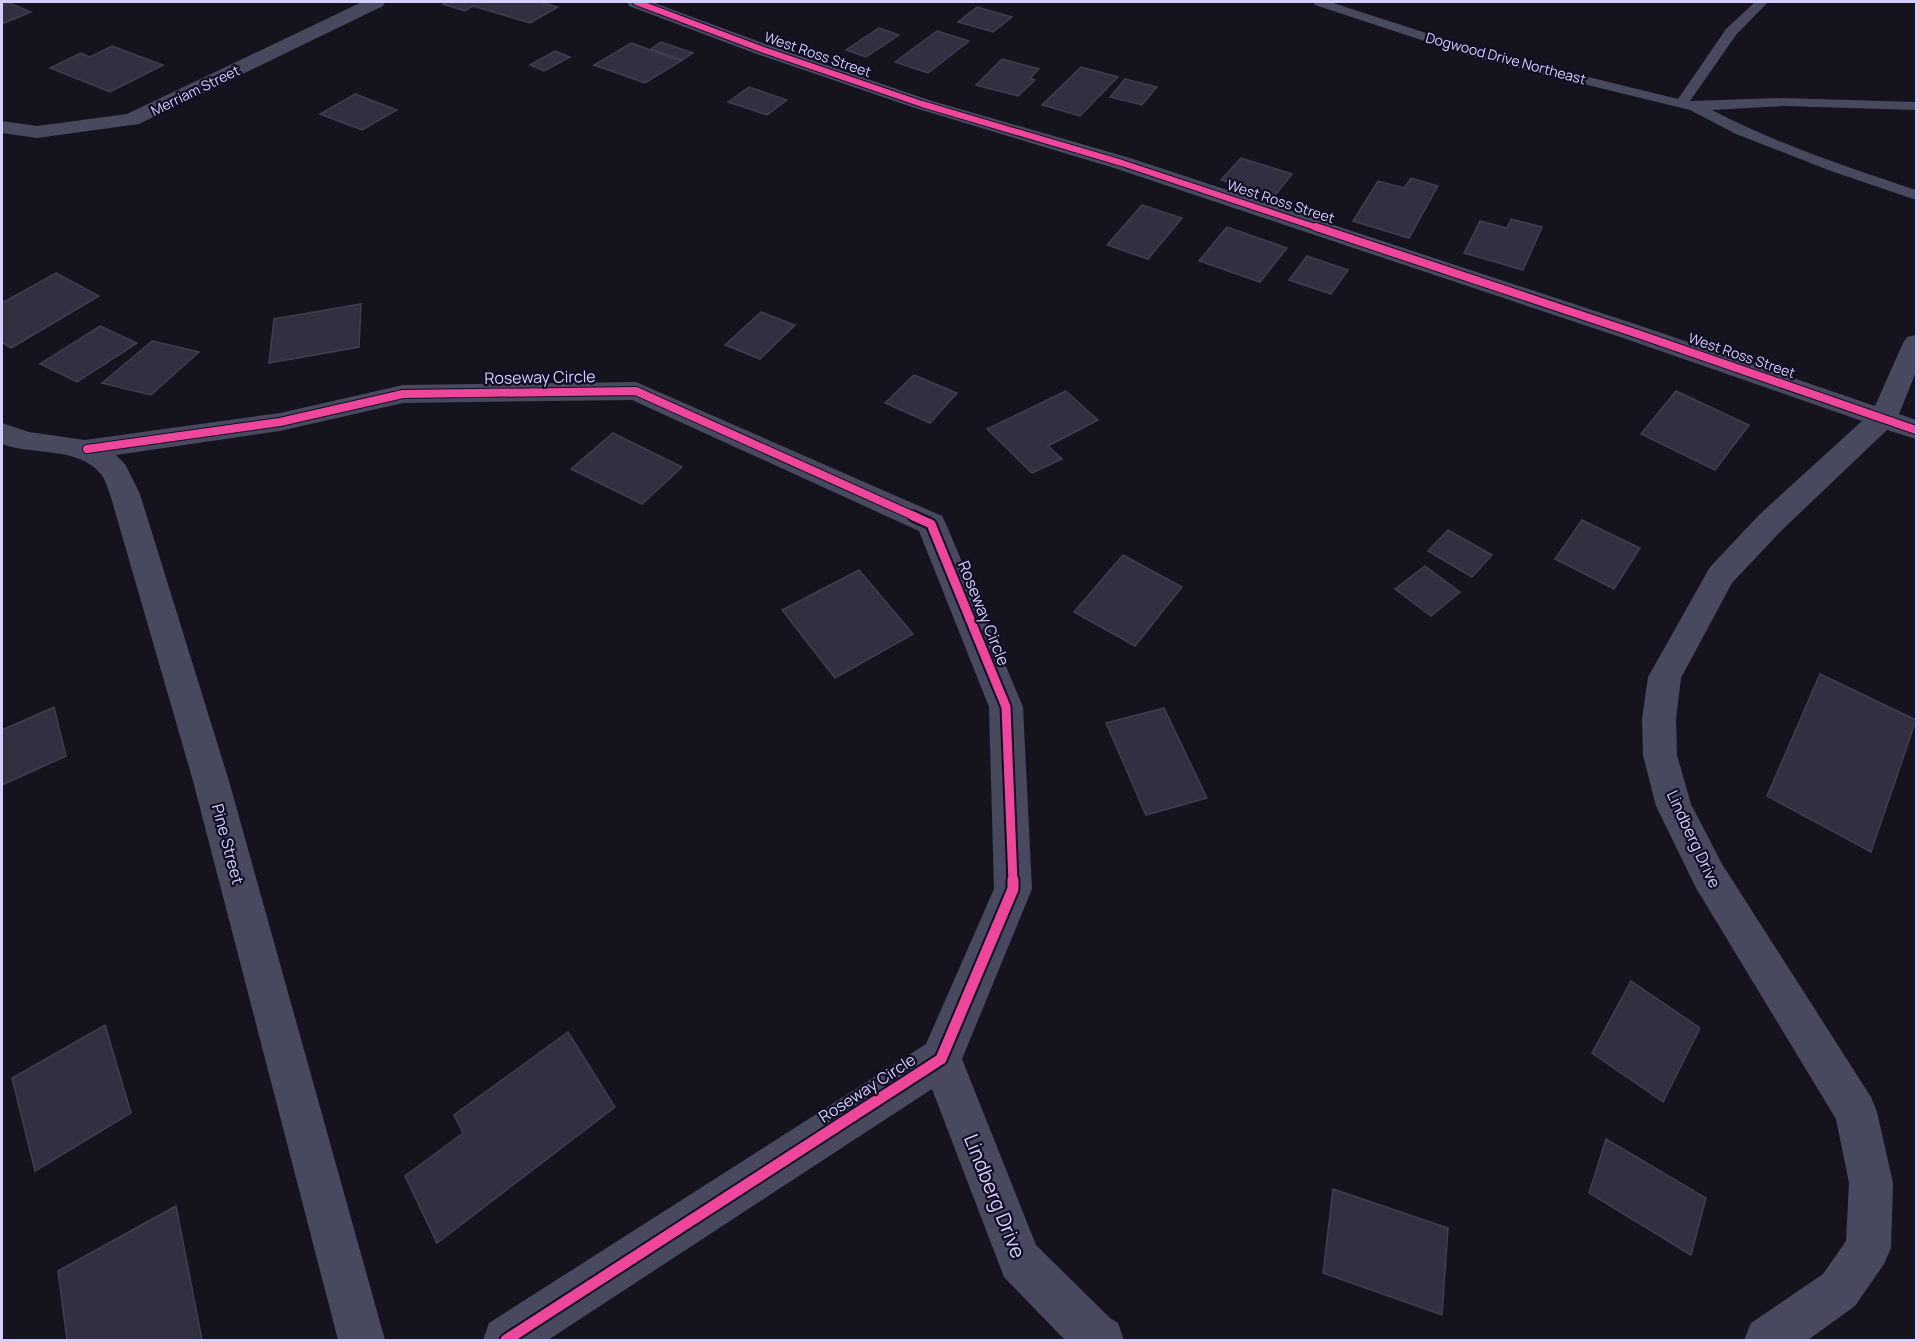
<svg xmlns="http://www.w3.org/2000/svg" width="1918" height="1342" viewBox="0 0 1918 1342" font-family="Manrope,sans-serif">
<rect width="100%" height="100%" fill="#14131e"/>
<g fill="#323040" stroke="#403d51" stroke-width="1.5">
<path d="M 2,2 L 7,2 L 31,12 L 2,24 Z"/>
<path d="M 447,2 L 540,2 L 558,7 L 530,23 L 473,6 L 465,11 L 443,4 Z"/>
<path d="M 977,7 L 1012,17 L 993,32 L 958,22 Z"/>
<path d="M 879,28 L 899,35 L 866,57 L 846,50 Z"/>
<path d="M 937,31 L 969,41 L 928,73 L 895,62 Z"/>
<path d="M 661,42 L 693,53 L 682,60 L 651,49 Z"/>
<path d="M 631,43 L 681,61 L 645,83 L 594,65 Z"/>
<path d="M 112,46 L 163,65 L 110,92 L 50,68 L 81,53 L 90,57 Z"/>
<path d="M 555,51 L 570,57 L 544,71 L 530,65 Z"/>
<path d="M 1002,59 L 1039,69 L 1030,78 L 1035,80 L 1018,96 L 976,85 Z"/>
<path d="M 1081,67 L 1118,77 L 1080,116 L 1042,105 Z"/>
<path d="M 1125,79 L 1157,87 L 1142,105 L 1110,97 Z"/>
<path d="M 749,87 L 787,100 L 767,115 L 728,102 Z"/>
<path d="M 355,94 L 397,110 L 362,130 L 320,114 Z"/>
<path d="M 1241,158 L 1292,174 L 1274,197 L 1221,180 Z"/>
<path d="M 1411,178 L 1438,186 L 1409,238 L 1353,221 L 1378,181 L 1404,188 Z"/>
<path d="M 1142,205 L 1182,218 L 1148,259 L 1107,245 Z"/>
<path d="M 1511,219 L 1542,227 L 1523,270 L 1464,253 L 1480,221 L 1507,228 Z"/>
<path d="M 1227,227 L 1287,248 L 1260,282 L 1199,261 Z"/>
<path d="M 1307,256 L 1348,270 L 1331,294 L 1289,280 Z"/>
<path d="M 56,273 L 99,296 L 11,348 L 2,342 L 2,303 Z"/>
<path d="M 361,304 L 359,347 L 269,363 L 274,319 Z"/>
<path d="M 761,312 L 795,325 L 760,359 L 725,345 Z"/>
<path d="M 100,326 L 137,343 L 77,382 L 40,364 Z"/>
<path d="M 152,341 L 199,352 L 151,395 L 102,383 Z"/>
<path d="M 914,375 L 957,393 L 930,423 L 885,403 Z"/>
<path d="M 1066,391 L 1098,420 L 1048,446 L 1062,459 L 1032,473 L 987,429 Z"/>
<path d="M 1676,391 L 1749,425 L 1715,470 L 1641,434 Z"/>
<path d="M 613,433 L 682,467 L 642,504 L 571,469 Z"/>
<path d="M 1582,520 L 1640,548 L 1614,589 L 1555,559 Z"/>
<path d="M 1448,530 L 1492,555 L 1472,577 L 1428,551 Z"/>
<path d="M 1123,555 L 1182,587 L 1135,646 L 1074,612 Z"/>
<path d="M 1425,566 L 1460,592 L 1431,616 L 1395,589 Z"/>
<path d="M 859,570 L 913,634 L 835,678 L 782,610 Z"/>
<path d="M 1820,674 L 1916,720 L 1871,852 L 1767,796 Z"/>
<path d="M 54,707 L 66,756 L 2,785 L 2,730 Z"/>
<path d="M 1164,708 L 1207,798 L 1146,815 L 1106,723 Z"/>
<path d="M 1631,981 L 1700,1028 L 1663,1102 L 1592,1053 Z"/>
<path d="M 105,1025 L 131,1113 L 35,1171 L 12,1078 Z"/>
<path d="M 568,1032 L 615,1107 L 437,1243 L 405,1176 L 463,1133 L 454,1115 Z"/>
<path d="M 1606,1139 L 1706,1198 L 1691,1255 L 1589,1193 Z"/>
<path d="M 1333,1189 L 1448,1228 L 1442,1315 L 1323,1273 Z"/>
<path d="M 176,1206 L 202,1340 L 67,1340 L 58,1271 Z"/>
</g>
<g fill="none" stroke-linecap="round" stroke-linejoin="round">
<path fill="#48485f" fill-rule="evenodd" d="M 1313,2 L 1330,2 L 1482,51 L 1678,99 L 1726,29 L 1755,2 L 1768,2 L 1736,35 L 1690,101 L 1783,98 L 1916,102 L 1916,110 L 1783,106 L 1712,110 C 1777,144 1847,167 1916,190 L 1916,200 L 1831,171 L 1736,134 L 1690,110 L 1473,57 L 1315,5 Z"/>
<g fill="#48485f" fill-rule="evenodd">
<path d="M 362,2 L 385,2 L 383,6 L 139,124 L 37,138 L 2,133 L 2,121 L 37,126 L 127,114 Z"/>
<path d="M 627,2 L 652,2 L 768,45 L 929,100 L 1130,158 L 1647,328 L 1875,406 L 1903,343 L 1907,337 L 1916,335 L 1916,372 L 1899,414 L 1916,420 L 1916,439 L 1887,430 L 1782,530 L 1732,583 L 1681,678 L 1676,719 L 1677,755 L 1691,804 L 1722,864 L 1871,1097 L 1877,1112 L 1893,1183 L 1891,1248 L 1884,1264 L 1855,1306 L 1808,1340 L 1744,1340 L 1751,1323 L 1823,1274 L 1846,1241 L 1849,1183 L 1836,1119 L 1696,888 L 1656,806 L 1643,755 L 1642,719 L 1648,677 L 1710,567 L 1760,514 L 1862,421 L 1629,340 L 1114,168 L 915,108 L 754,53 L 629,6 Z"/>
<path d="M 636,382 L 942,516 L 946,524 L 1023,707 L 1032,889 L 962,1059 L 1036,1245 L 1110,1318 L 1118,1323 L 1124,1340 L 1065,1340 L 1004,1277 L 932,1089 L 548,1340 L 483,1340 L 489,1323 L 926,1044 L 994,889 L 989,707 L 919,531 L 632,400 L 403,403 L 280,431 L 116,455 L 125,464 L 140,494 L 229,781 L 385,1340 L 338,1340 L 193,781 L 110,494 C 107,487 105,478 100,473 C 76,446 33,456 2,444 L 2,423 L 29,432 L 85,440 L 280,413 L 403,385 Z"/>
</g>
<g stroke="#110e23" stroke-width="8">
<path id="cycleway-far3" d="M 636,2 L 761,49 L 922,104 L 1122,163 L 1321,229"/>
</g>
<g stroke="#110e23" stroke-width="10">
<g id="cycleway-far2">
<path d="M 1316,227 L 1638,334 L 1916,430"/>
<path d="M 87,449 L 280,422 L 403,394 L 636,391 L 916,517"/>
</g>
</g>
<g stroke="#110e23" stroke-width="13">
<path id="cycleway-far1" d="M 913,516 L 931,524 L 1006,707 L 1013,882"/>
</g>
<g stroke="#110e23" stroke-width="15">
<path id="cycleway" d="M 506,1340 L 941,1059 L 1013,889 L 1013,880"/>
</g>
<use href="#cycleway-far3" stroke="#ed469a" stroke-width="6"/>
<use href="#cycleway-far2" stroke="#ed469a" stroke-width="8"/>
<use href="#cycleway-far1" stroke="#ed469a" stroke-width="9"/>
<use href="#cycleway" stroke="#ed469a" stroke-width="11"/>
</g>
<g text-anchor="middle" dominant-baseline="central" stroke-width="4.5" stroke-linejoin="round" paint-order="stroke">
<g font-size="14" fill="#d4cfff" stroke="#110e23">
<text transform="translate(818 54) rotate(19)">West Ross Street</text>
<text transform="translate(1506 58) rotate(15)">Dogwood Drive Northeast</text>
<text transform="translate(195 90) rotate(-26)">Merriam Street</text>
<text transform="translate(1281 201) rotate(18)">West Ross Street</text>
<text transform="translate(1742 355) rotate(19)">West Ross Street</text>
</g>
<g font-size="16" fill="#d4cfff" stroke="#110e23">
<text transform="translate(540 377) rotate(-1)">Roseway Circle</text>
<text transform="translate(984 613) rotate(68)">Roseway Circle</text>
<text transform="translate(1694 839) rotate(65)">Lindberg Drive</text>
<text transform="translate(228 844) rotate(75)">Pine Street</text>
<text transform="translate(867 1088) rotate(-33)">Roseway Circle</text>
</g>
<g font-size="20" fill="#d4cfff" stroke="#110e23">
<text transform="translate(995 1196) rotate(68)">Lindberg Drive</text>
</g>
</g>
<rect width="1918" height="1342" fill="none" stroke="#d4cfff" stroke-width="6"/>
</svg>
